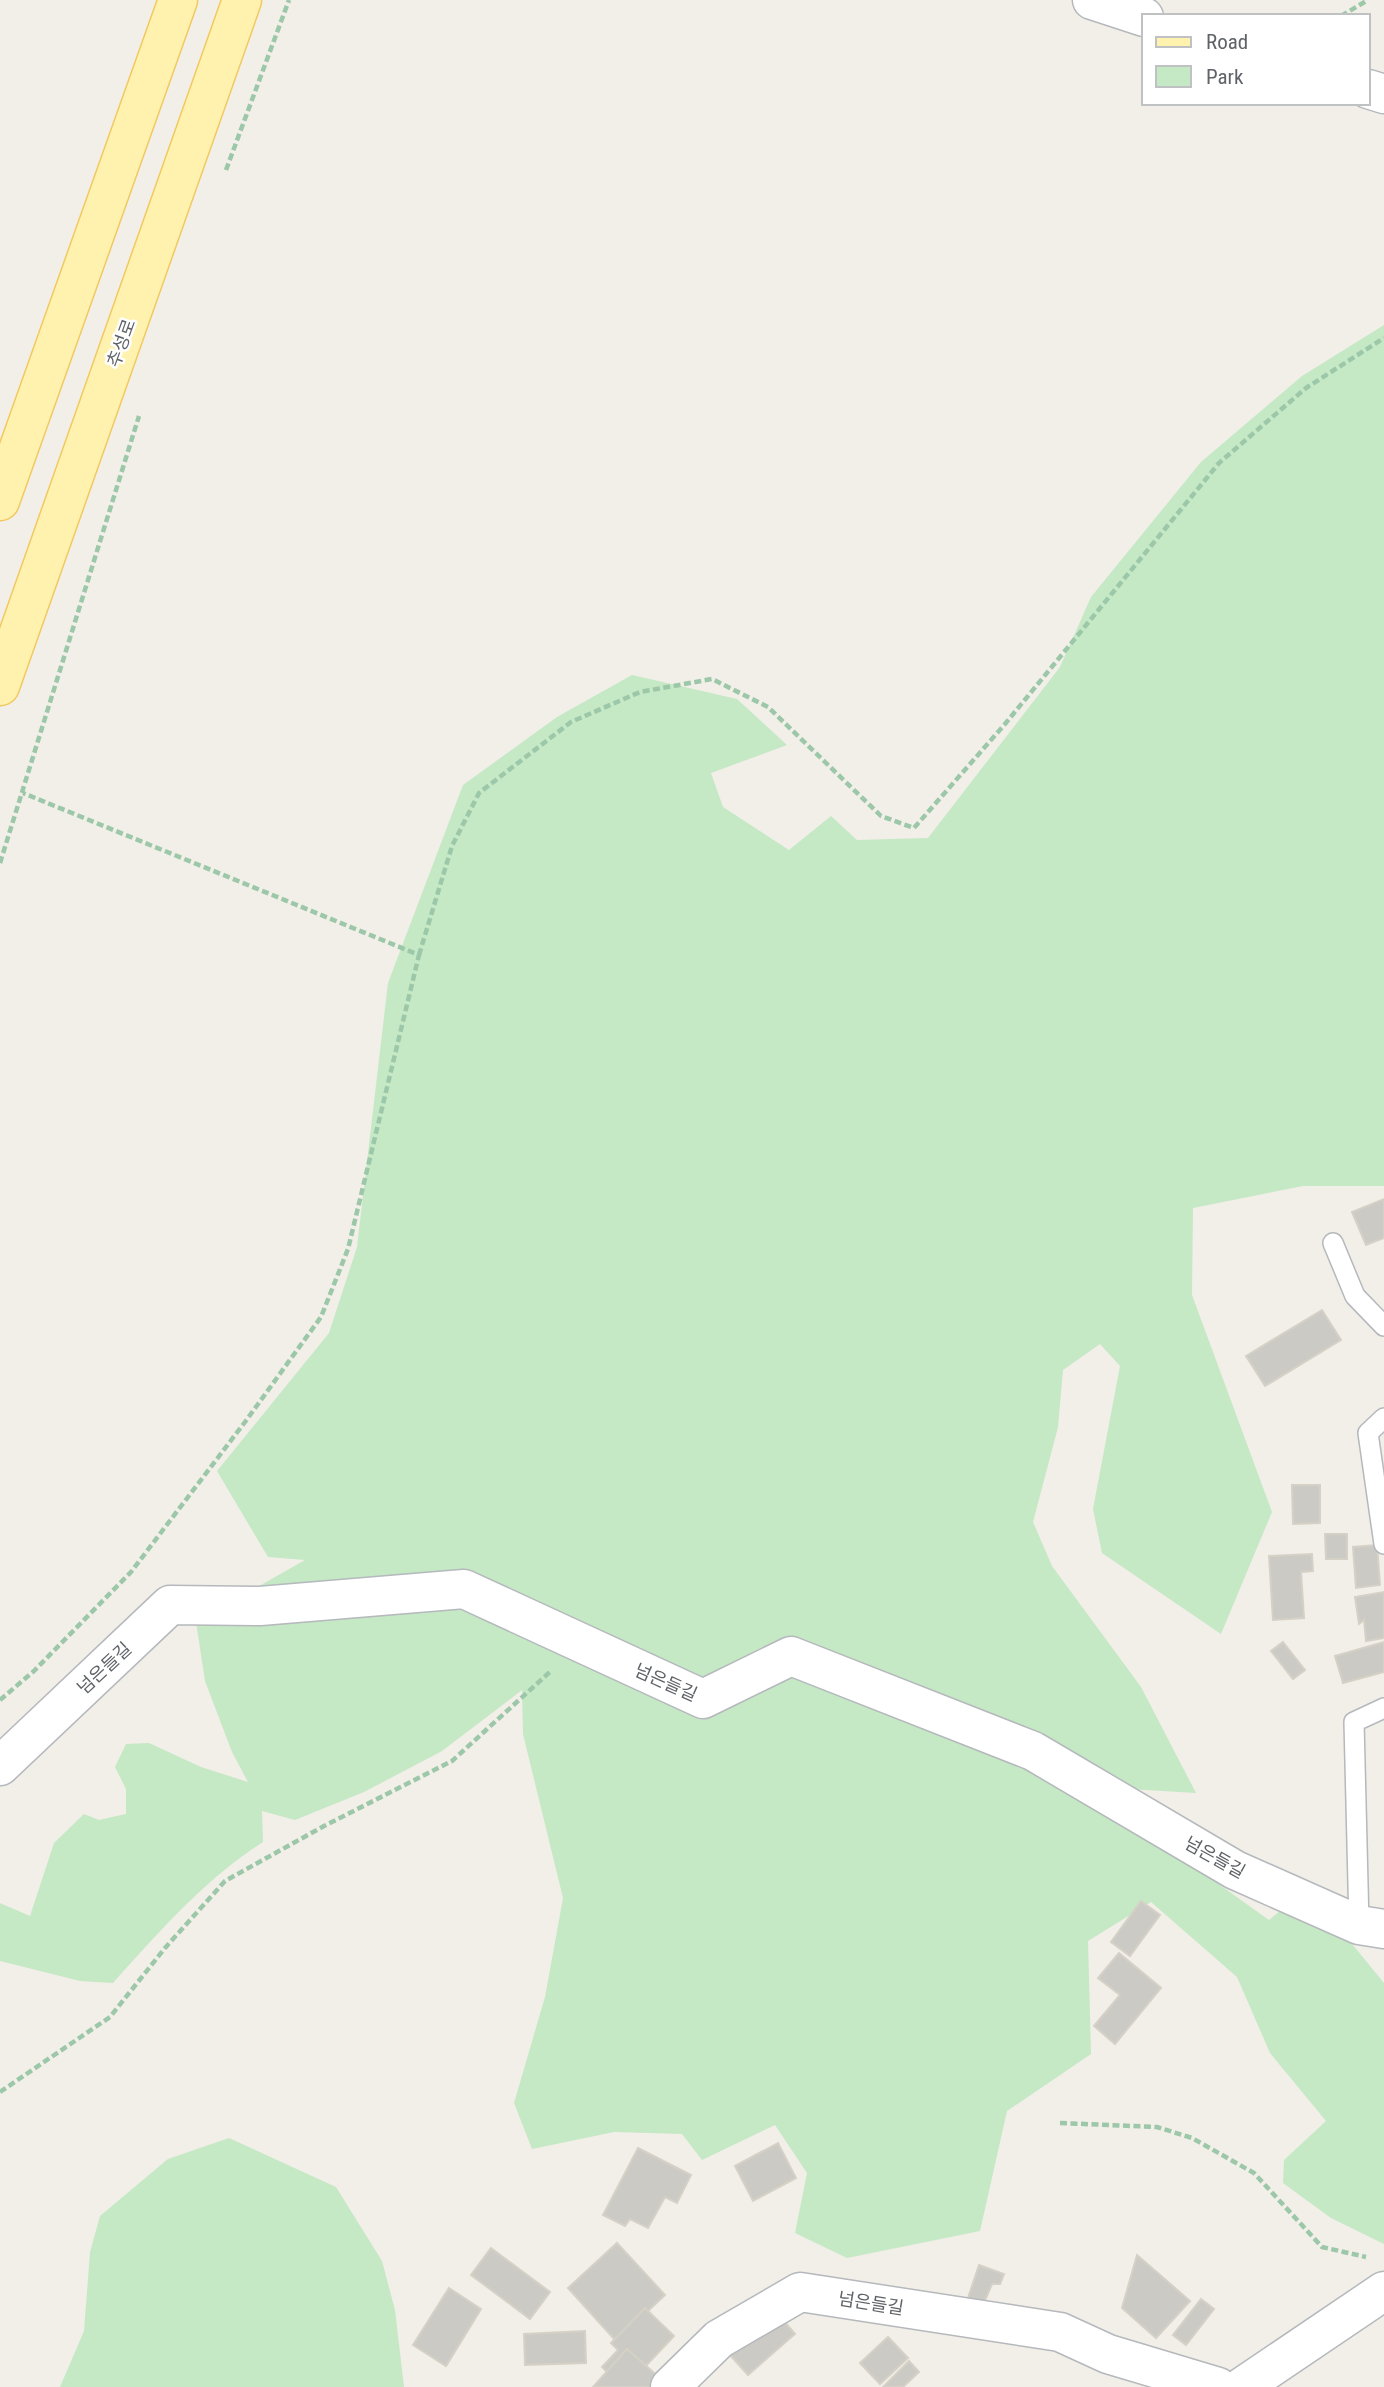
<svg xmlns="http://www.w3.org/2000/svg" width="1384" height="2387" viewBox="0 0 1384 2387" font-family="'Roboto Condensed','Noto Sans KR',sans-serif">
<rect width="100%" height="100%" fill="#f1efe8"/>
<g fill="#c5e8c5">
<path d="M 1384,325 L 1384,1186 L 1303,1186 L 1193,1208 L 1192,1295 L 1272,1512 L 1221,1634 L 1102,1553 L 1093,1509 L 1120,1366 L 1100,1344 L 1063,1370 L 1058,1427 L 1033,1522 L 1052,1566 L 1141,1687 L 1196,1793 L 1129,1789 L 1182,1858 L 1269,1920 L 1288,1904 L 1339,1928 L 1384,1983 L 1384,2244 L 1331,2218 L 1283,2183 L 1284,2160 L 1326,2121 L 1270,2053 L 1237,1977 L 1151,1902 L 1088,1941 L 1091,2054 L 1007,2111 L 980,2231 L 847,2258 L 795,2233 L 807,2173 L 775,2125 L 702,2160 L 682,2134 L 614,2132 L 532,2149 L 514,2103 L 545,1997 L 563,1898 L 523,1734 L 522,1690 L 442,1751 L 364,1792 L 295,1820 L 262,1811 L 263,1842 C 204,1880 160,1931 113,1983 L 80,1981 L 0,1961 L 0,1903 L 30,1916 L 54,1843 L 84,1814 L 99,1820 L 126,1814 L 126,1789 L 115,1767 L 126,1744 L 149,1743 L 201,1767 L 248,1782 L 232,1752 L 205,1681 L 196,1622 L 305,1560 L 268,1557 L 217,1471 L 329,1333 L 357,1247 L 388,983 L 463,785 L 557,717 L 632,675 L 737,699 L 787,745 L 711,773 L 723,807 L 789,850 L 831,816 L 857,840 L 928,838 L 1060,667 L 1091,597 L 1201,462 L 1302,376 Z"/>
<path d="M 229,2138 L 336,2187 L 382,2261 L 395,2310 L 404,2387 L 60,2387 L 84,2331 L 90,2252 L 100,2216 L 168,2159 Z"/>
</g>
<g fill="#cccac5" stroke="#d6d1c6" stroke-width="2">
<path d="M 1384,1199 L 1384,1238 L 1366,1245 L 1352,1212 Z"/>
<path d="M 1322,1310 L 1341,1340 L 1265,1386 L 1246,1356 Z"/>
<path d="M 1292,1485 L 1320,1485 L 1320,1523 L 1293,1524 Z"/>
<path d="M 1325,1534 L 1347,1534 L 1347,1559 L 1326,1559 Z"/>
<path d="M 1377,1545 L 1380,1585 L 1356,1588 L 1353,1547 Z"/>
<path d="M 1312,1554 L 1313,1571 L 1301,1572 L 1304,1618 L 1273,1620 L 1269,1556 Z"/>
<path d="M 1384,1592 L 1384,1638 L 1366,1641 L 1364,1620 L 1359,1624 L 1355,1597 Z"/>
<path d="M 1283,1642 L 1305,1670 L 1293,1679 L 1271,1651 Z"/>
<path d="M 1384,1642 L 1384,1672 L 1343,1683 L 1335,1656 Z"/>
<path d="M 1141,1901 L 1160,1915 L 1130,1956 L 1111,1942 Z"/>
<path d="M 1119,1953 L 1161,1988 L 1115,2044 L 1094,2026 L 1120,1995 L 1098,1978 Z"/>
<path d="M 778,2143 L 796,2178 L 753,2201 L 735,2166 Z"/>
<path d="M 638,2148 L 691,2175 L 677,2203 L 665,2197 L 648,2228 L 630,2219 L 625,2226 L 603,2215 Z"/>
<path d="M 617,2243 L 665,2295 L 616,2341 L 568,2288 Z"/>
<path d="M 491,2248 L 550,2292 L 530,2319 L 471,2275 Z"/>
<path d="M 1137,2255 L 1190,2301 L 1156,2338 L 1122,2308 Z"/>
<path d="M 979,2265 L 1004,2274 L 1000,2284 L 992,2284 L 984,2303 L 968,2298 Z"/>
<path d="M 449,2288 L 481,2309 L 446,2366 L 413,2345 Z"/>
<path d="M 1201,2299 L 1214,2309 L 1186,2345 L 1173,2335 Z"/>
<path d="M 645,2308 L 674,2336 L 626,2387 L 622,2387 L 602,2367 L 618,2350 L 611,2343 Z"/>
<path d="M 777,2313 L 795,2334 L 748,2375 L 730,2355 Z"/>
<path d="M 585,2331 L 586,2363 L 525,2365 L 524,2334 Z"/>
<path d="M 888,2337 L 908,2358 L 880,2384 L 860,2363 Z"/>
<path d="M 627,2349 L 660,2378 L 652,2387 L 593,2387 Z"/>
<path d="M 909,2361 L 919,2372 L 903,2387 L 883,2387 Z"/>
</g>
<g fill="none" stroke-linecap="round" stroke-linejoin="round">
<g stroke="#b5b8bc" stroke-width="22">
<g id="service">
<path d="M 1333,1243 L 1355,1296 L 1384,1326"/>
<path d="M 1384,1418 L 1368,1433 L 1384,1544"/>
<path d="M 1359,1925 L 1354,1722 L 1384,1708"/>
</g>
</g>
<g stroke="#b5b8bc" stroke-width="41">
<g id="minor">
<path d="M 1092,0 L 1144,17"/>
<path d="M 1368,89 L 1384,94"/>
<path d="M 0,1766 L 170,1605 L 260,1606 L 464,1589 L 703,1699 L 791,1656 L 1033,1751 L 1235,1870 L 1359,1925 L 1384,1929"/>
<path d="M 670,2387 L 719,2339 L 800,2292 L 1060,2332 L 1108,2354 L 1218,2387"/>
<path d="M 1242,2387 L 1384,2291"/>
</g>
</g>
<g stroke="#f2c960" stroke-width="41">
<g id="primary">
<path d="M 0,501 L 178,0"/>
<path d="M 0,686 L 242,0"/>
</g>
</g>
<g stroke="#9cc7a9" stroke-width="4.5" stroke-dasharray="7 3.5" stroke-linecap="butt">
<path d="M 1341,16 L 1368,0"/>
<path d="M 226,170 L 289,0"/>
<path d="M 0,863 L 139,416"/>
<path d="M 419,955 L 452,846 L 479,793 L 571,722 L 640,692 L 712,679 L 768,707 L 881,816 L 914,828 L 1005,724 L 1219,463 L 1306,388 L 1384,338"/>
<path d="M 0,1700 L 34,1671 L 131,1572 L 245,1422 L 321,1317 L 348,1249 L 419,955 L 23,793"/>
<path d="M 0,2092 L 110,2017 L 165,1948 L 225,1881 L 324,1826 L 452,1761 L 552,1670"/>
<path d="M 1060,2123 L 1157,2127 L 1192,2138 L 1254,2173 L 1322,2247 L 1366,2257"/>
</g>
<use href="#service" stroke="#fff" stroke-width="19"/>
<use href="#minor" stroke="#fff" stroke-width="38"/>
<use href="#primary" stroke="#fff2af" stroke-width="38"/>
</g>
<g text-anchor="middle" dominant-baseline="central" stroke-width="5" stroke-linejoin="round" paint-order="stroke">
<g font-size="18" fill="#5f6368" stroke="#fff">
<text transform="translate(121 343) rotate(-70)">추성로</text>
<text transform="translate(104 1668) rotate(-43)">넘은들길</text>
<text transform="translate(666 1682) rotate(24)">넘은들길</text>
<text transform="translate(1215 1857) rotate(29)">넘은들길</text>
<text transform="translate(871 2303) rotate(9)">넘은들길</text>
</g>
</g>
<rect x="1142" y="14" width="228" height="91" fill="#ffffff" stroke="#bfc1c3" stroke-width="2"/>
<rect x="1156" y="37" width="35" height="10" fill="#fff2af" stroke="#bfc1c3" stroke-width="2"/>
<text x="1206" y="49" font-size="21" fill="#5f6368">Road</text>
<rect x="1156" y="66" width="35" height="21" fill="#c5e8c5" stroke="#bfc1c3" stroke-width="2"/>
<text x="1206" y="84" font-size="21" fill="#5f6368">Park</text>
</svg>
